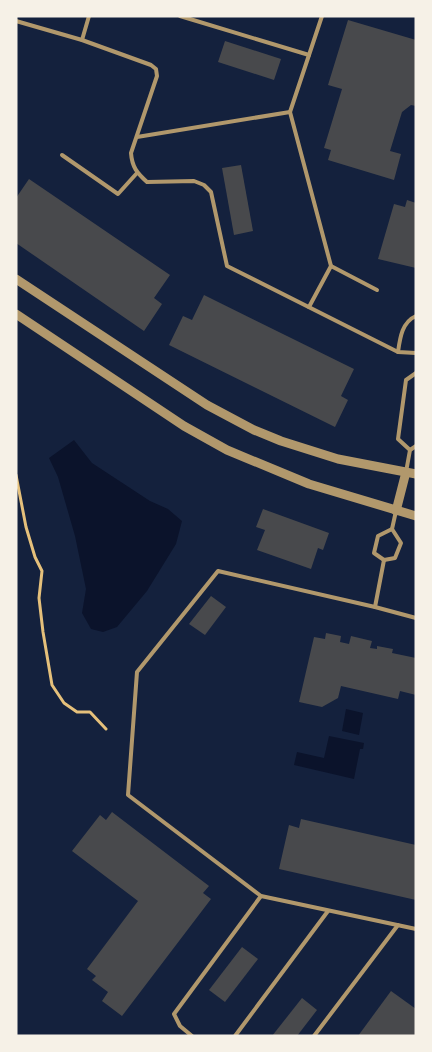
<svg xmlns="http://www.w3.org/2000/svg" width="432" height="1052" viewBox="0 0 432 1052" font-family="'Varela Round',sans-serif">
<rect width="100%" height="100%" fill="#14213d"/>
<g fill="#0b132b">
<path d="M 74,440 L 92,463 L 150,501 L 168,509 L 182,521 L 176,544 L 147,591 L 117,627 L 103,632 L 91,629 L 82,613 L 86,589 L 75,536 L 58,477 L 49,458 Z"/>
<path d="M 346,709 L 363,713 L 359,735 L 342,731 Z"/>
<path d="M 329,736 L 364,743 L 363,749 L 360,749 L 354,779 L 294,765 L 297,752 L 324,758 Z"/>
</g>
<g fill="#48494c">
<path d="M 348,20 L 416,40 L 416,106 L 411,105 L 402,112 L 390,151 L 401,154 L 394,180 L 328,160 L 331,150 L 324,148 L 342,89 L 328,85 Z"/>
<path d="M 225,41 L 281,59 L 274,80 L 218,62 Z"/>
<path d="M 241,165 L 253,231 L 234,235 L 222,168 Z"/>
<path d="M 29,179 L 170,275 L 154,298 L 162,304 L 144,331 L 16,243 L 16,198 Z"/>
<path d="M 407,200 L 416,203 L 416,268 L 378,259 L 394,204 L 405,207 Z"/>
<path d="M 204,295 L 354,369 L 341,396 L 348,400 L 335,427 L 169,345 L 183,316 L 192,320 Z"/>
<path d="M 263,509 L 329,533 L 323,550 L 318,548 L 311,569 L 257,550 L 265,530 L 256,527 Z"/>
<path d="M 211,596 L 226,607 L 205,635 L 189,624 Z"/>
<path d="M 326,633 L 341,636 L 340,642 L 349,644 L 351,636 L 372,641 L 370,648 L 377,649 L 377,646 L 393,649 L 392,653 L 416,658 L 416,695 L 400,691 L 398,699 L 341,686 L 338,698 L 322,707 L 299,702 L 314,637 L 325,639 Z"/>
<path d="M 112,812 L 209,886 L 203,893 L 211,899 L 122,1016 L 102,1001 L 108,992 L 92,980 L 96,976 L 87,969 L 138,901 L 72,851 L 100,815 L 106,820 Z"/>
<path d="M 301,819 L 416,845 L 416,900 L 279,869 L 289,825 L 299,828 Z"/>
<path d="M 242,947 L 258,959 L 225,1002 L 209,990 Z"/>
<path d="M 391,991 L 416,1009 L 416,1036 L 358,1036 Z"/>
<path d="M 302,998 L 317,1010 L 297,1036 L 272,1036 Z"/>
</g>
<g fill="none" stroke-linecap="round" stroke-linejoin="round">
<path stroke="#e5c07b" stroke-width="3" d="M 16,475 L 26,527 L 35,557 L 42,571 L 39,598 L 43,632 L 52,685 L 64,703 L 77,712 L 90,712 L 106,729"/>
<g stroke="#b1986c" stroke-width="4">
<path d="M 180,16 L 309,55 L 322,16"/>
<path d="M 16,21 L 82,40 L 151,65 L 156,69 L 157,76 L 131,153 C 132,167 137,173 147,182 L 194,181 L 204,185 L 211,192 L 227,266 L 398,352 L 416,353"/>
<path d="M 82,40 L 89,16"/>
<path d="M 137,137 L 290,112"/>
<path d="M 62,155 L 118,194 L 137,173"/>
<path d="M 331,266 L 377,290"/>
<path d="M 309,307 L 331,266 L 290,112 L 309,55"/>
<path d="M 398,352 C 400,338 402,322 416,316"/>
<path d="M 410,450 L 398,439 L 406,380 L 416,373"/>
<path d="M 406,472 L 410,450 L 416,446"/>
<path d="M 384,560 L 375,607 L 416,618"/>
<path d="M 384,560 L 395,558 L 401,543 L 392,529 L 396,511"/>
<path d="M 384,560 L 374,553 L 378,536 L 392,529"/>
<path d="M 375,607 L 218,571 L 137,672 L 128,795 L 261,896 L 416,929"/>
<path d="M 192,1036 L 180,1026 L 174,1014 L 261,896"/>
<path d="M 235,1036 L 328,911"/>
<path d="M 314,1036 L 398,925"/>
</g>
<g stroke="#b1986c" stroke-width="9">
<path d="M 16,279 L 207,405 L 254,430 L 281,441 L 338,459 L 416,474"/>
<path d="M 16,314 L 184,426 L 227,450 L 309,484 L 416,516"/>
<path d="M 396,511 L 406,472"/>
</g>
</g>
<rect width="432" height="1052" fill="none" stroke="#f6f1e7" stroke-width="35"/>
</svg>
